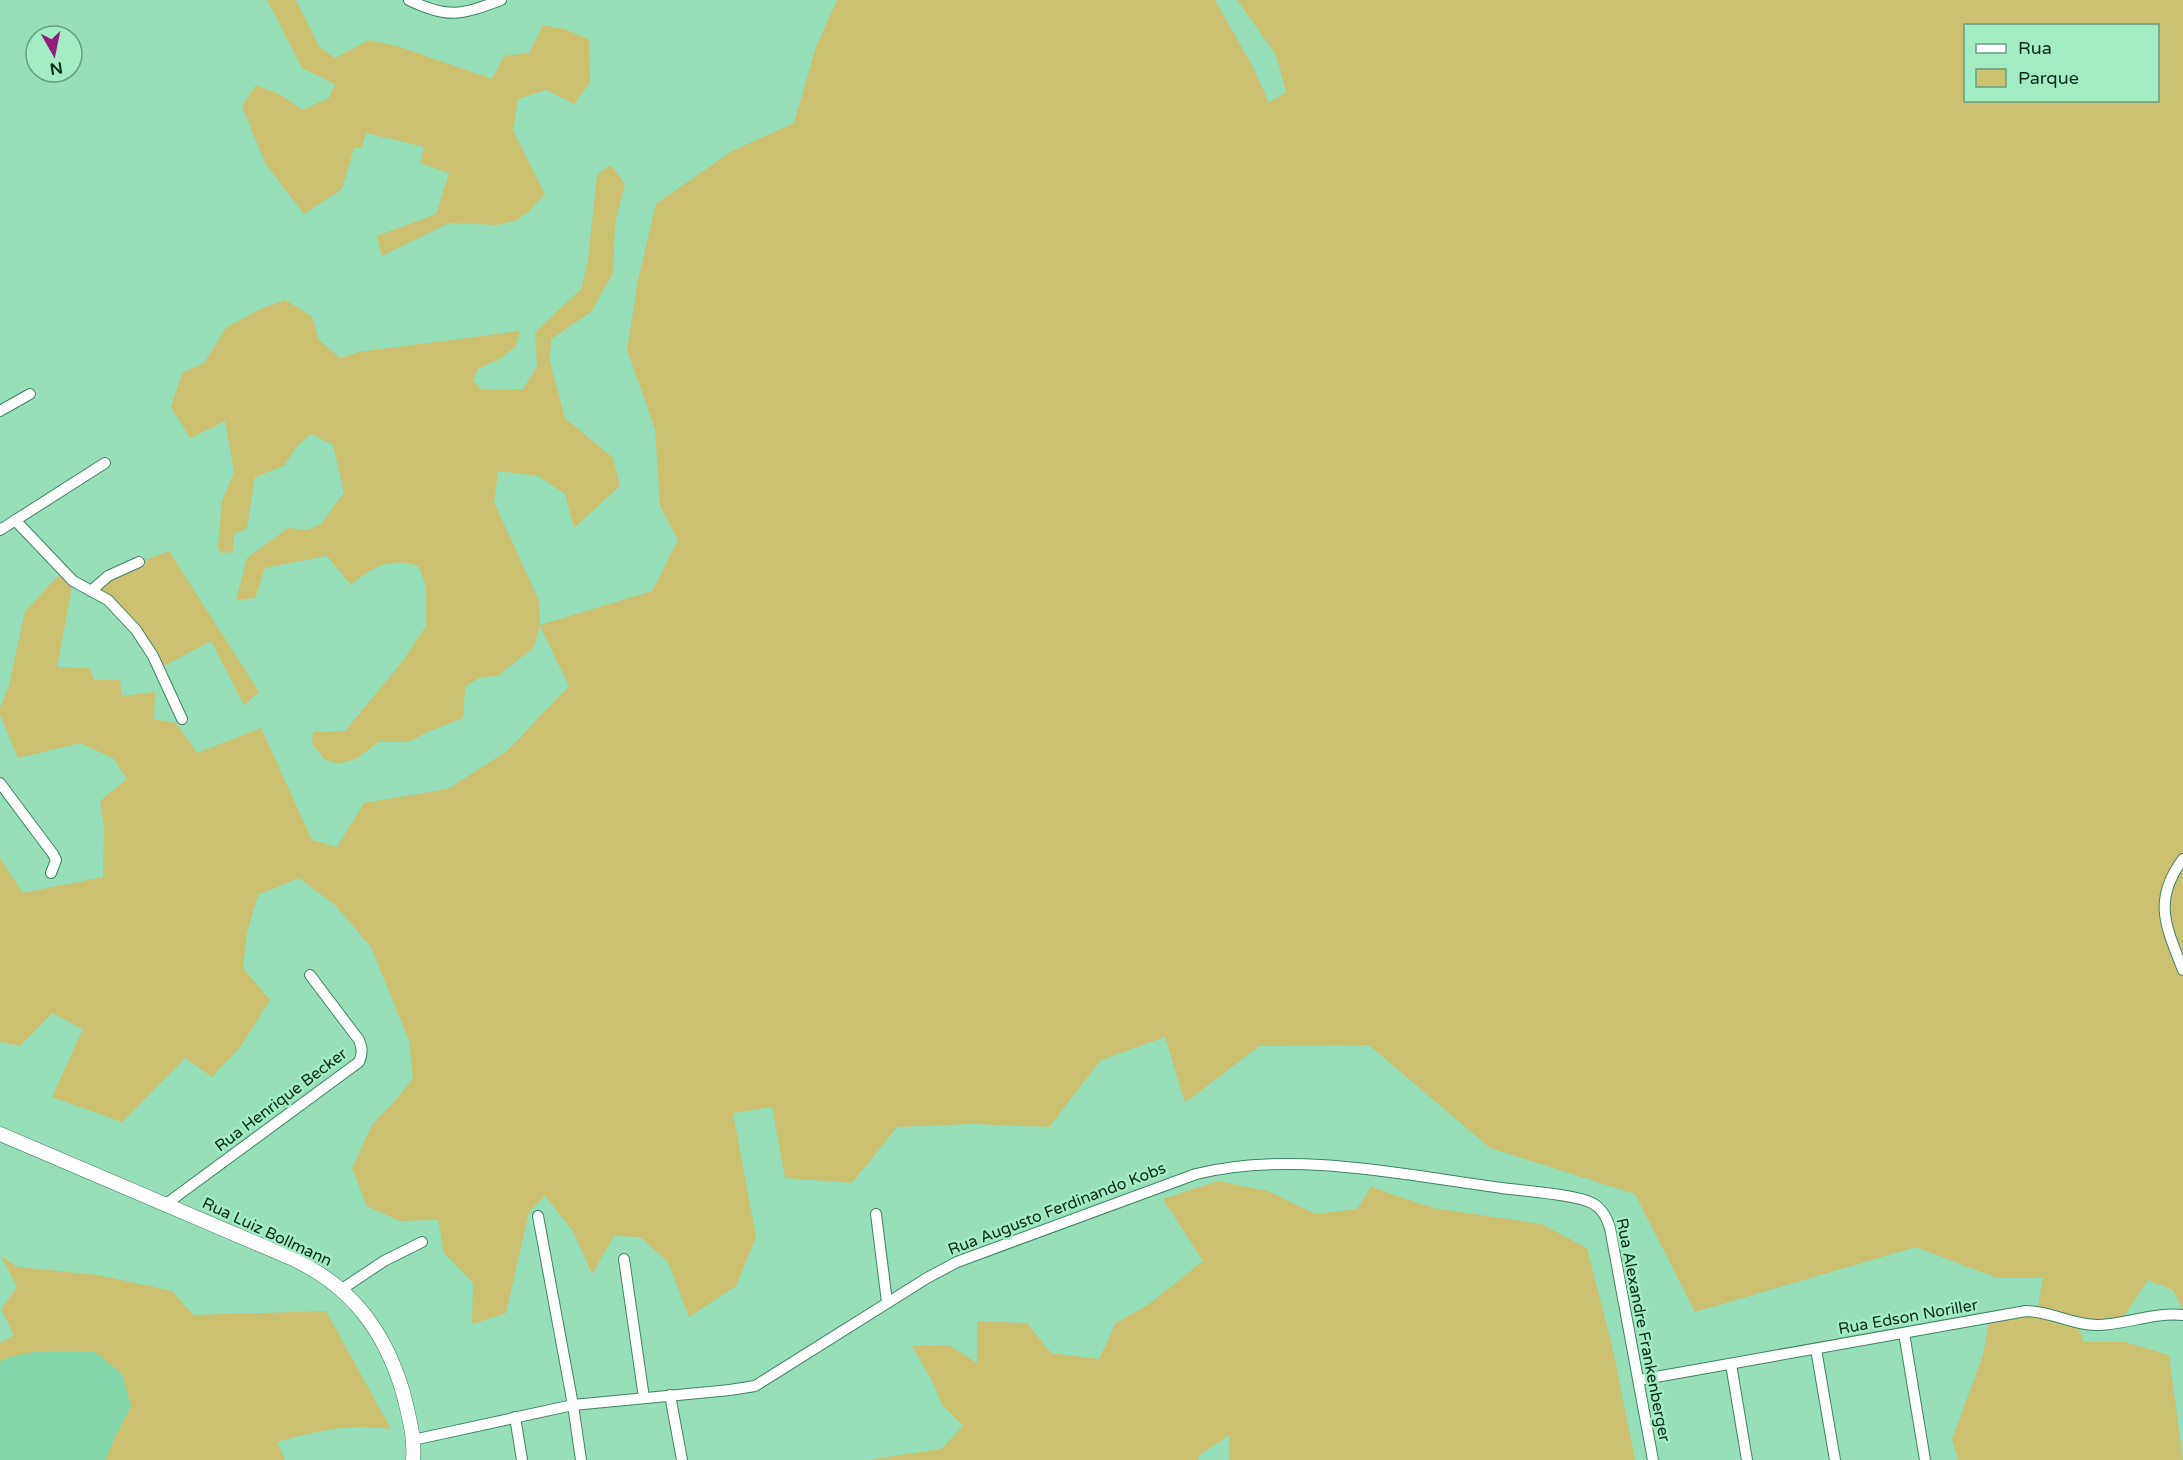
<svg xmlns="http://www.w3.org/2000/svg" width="2183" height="1460" viewBox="0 0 2183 1460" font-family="'Varela Round',sans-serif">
<rect width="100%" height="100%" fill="#96dfb8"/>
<path fill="#84d6ab" d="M 185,1320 L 205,1460 L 0,1460 L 0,1348 Z"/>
<g fill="#ccc071" fill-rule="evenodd">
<path d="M 267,0 L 296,0 L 319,46 L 335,58 L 369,40 L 400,47 L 492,79 L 504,56 L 529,53 L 543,25 L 564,29 L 589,39 L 590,83 L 574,104 L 546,90 L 518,99 L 513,131 L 545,194 L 529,211 L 515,221 L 497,225 L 449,223 L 382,256 L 377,236 L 436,214 L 449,173 L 420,163 L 424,147 L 366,133 L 362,148 L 354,148 L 342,189 L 304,214 L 265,163 L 242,106 L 256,85 L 283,96 L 302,110 L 329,98 L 335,84 L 302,68 Z"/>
<path d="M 837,0 L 1215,0 L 1253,67 L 1269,103 L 1286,92 L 1276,55 L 1237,0 L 2183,0 L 2183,954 L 2177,953 L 2183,970 L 2183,1311 L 2173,1290 L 2148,1280 L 2120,1322 L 2077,1324 L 2084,1342 L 2125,1342 L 2169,1355 L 2183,1460 L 1958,1460 L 1952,1439 L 1983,1355 L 1990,1317 L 2037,1311 L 2043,1278 L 1997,1278 L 1916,1247 L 1695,1312 L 1635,1194 L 1490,1148 L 1369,1045 L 1259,1046 L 1185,1103 L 1165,1037 L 1101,1060 L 1049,1127 L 972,1124 L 897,1127 L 852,1183 L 785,1178 L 772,1107 L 733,1113 L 756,1237 L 736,1286 L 689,1317 L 668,1262 L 640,1237 L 614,1236 L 592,1274 L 573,1231 L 545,1196 L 529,1212 L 506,1313 L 472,1324 L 473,1283 L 444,1253 L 438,1220 L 400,1221 L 367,1206 L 352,1168 L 372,1125 L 395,1101 L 413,1078 L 409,1041 L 371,947 L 335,905 L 299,878 L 258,895 L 247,933 L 243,968 L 270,1000 L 241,1046 L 212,1077 L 185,1058 L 122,1122 L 52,1097 L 83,1029 L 52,1013 L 20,1046 L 0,1042 L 0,858 L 23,893 L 103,877 L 104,828 L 100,801 L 127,779 L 113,758 L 80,743 L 18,758 L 0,715 L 0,708 L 9,685 L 25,611 L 63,571 L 73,581 L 57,667 L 90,668 L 94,680 L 120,680 L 122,696 L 155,692 L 154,719 L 176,723 L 197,753 L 261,728 L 312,840 L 337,847 L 364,803 L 448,789 L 507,751 L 569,686 L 540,626 L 534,647 L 498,676 L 481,677 L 465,687 L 463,718 L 427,732 L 409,742 L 378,742 L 358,758 L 339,764 L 324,759 L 312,743 L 313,732 L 345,731 L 402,662 L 426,626 L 426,585 L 418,566 C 387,557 375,566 351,585 L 327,556 L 265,568 L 255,598 L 236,600 L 247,558 L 288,528 L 307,530 L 320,525 L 344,493 L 333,445 L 311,434 L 295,449 L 284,466 L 255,477 L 247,528 L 234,534 L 233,552 L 221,553 L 218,547 L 222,501 L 234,472 L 225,421 L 190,438 L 171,407 L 182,373 L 204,363 L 226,328 L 260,309 L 285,300 L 312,316 L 319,340 L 340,358 L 359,352 L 520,331 L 516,346 L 500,359 L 478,369 L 473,380 L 482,390 L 523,389 L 537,366 L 535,332 L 581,289 L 588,261 L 597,174 L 611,165 L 625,184 L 615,223 L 613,273 L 591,312 L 551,339 L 550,362 L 565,418 L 613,458 L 620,486 L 574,528 L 565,494 L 538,476 L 498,471 L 494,502 L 539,601 L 540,625 L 652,591 L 678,540 L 660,506 L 655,429 L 627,350 L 638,280 L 656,204 L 732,151 L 794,123 L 816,47 ZM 1966,26 L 2158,26 L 2158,100 L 1966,100 Z"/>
<path d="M 169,551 L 259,692 L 244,705 L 211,641 L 160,668 L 144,642 L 91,591 L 135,564 Z"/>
<path d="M 1218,1181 L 1268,1191 L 1315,1214 L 1357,1209 L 1371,1187 L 1433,1208 L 1541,1224 L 1587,1248 L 1613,1350 L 1635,1460 L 1229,1460 L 1229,1435 L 1201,1454 L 1197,1460 L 866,1460 L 941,1449 L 963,1426 L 942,1404 L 931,1379 L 912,1346 L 949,1345 L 977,1363 L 977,1321 L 1027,1323 L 1051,1353 L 1099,1359 L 1116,1323 L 1149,1304 L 1203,1261 L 1163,1199 Z"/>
<path d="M 1,1256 L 18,1267 L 98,1275 L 172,1291 L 193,1315 L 326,1311 L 391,1429 C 345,1424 321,1430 277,1442 L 285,1460 L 106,1460 L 114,1439 L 131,1407 L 123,1375 L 94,1351 C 64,1351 28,1348 0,1361 L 0,1343 L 14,1335 L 1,1309 L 17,1287 Z"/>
</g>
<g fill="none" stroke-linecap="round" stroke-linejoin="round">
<g stroke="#3c8562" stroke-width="12">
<g id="minor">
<path d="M 409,0 C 448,19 461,15 501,0"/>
<path d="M 0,411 L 30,394"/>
<path d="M 15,520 L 73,581 L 108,600 L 136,630 L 153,656 L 182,719"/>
<path d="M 0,530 L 105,463"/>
<path d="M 91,591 L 108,576 L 139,562"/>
<path d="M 0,783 L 53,854 L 56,860 L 51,873"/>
<path d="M 2183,859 C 2152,900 2166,927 2183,970"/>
<path d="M 166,1204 L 359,1062 C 363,1053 362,1048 359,1040 L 310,975"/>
<path d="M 876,1214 L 887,1302"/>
<path d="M 538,1216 L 573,1405 L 581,1460"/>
<path d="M 624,1259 L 644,1398"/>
<path d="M 342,1289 L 384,1261 L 422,1242"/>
<path d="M 1904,1333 L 1925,1460"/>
<path d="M 1816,1349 L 1835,1460"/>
<path d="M 1731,1364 L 1747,1460"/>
<path d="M 1639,1380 L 2026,1311 C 2051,1311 2074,1326 2099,1325 C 2128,1324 2154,1312 2183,1315"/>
<path d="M 670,1395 L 682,1460"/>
<path d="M 515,1417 L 522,1460"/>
<path d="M 413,1440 L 573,1405 L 730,1390 L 755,1386 L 927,1278 L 957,1262 L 1196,1174 C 1293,1150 1404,1175 1502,1188 C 1524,1191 1574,1194 1592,1203 C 1602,1208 1607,1218 1610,1228 L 1653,1460"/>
</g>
</g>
<g stroke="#3c8562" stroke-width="15">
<path id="major" d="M 0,1134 L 291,1258 C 352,1286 386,1332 404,1396 C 409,1417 415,1438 413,1460"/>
</g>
<use href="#minor" stroke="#fff" stroke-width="10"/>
<use href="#major" stroke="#fff" stroke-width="14"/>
</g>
<g text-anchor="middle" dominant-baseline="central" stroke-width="5" stroke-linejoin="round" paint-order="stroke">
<g font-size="16" fill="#0b2a1b" stroke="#a3edc5">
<text transform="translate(281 1100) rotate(-37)">Rua Henrique Becker</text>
<text transform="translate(1057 1209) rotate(-21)">Rua Augusto Ferdinando Kobs</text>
<text transform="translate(267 1232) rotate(25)">Rua Luiz Bollmann</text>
<text transform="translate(1908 1317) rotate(-10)">Rua Edson Noriller</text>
<text transform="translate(1643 1330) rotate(79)">Rua Alexandre Frankenberger</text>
</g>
</g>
<rect x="1964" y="24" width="195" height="78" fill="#a3edc5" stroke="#669f81" stroke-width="1.5"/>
<rect x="1976" y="44" width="30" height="9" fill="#ffffff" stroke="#669f81" stroke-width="1.5"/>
<text x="2018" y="54" font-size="18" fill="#0b2a1b">Rua</text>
<rect x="1976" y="69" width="30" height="18" fill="#ccc071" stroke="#669f81" stroke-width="1.5"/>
<text x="2018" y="84" font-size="18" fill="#0b2a1b">Parque</text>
<g transform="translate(54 54) rotate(171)"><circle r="28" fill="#a3edc5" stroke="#669f81" stroke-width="1.5"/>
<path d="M0-4.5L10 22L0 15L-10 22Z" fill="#951c78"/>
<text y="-9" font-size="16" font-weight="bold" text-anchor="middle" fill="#0b2a1b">N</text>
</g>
</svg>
